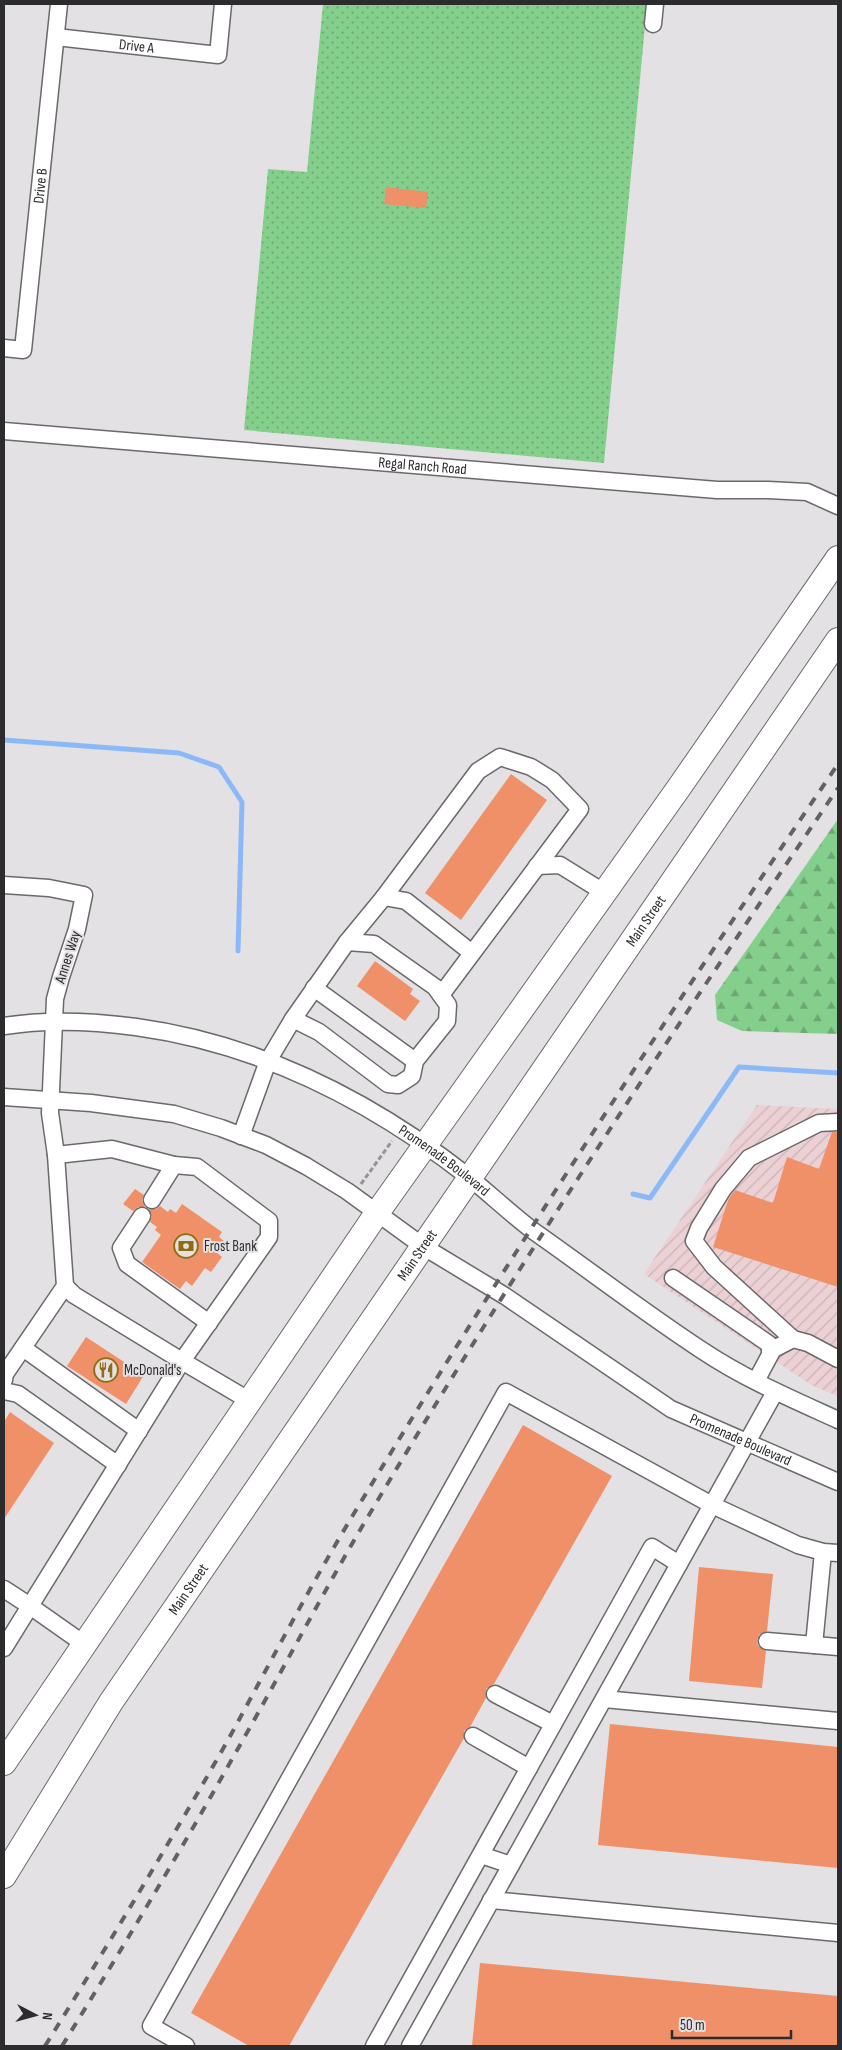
<svg xmlns="http://www.w3.org/2000/svg" width="842" height="2050" viewBox="0 0 842 2050" font-family="'Sofia Sans Condensed',sans-serif">
<defs>
<pattern id="industrial-furrows" width="10" height="10" patternUnits="userSpaceOnUse" patternTransform="scale(1.25)"><rect width="10" height="10" fill="#ebd0d4"/><path d="M-1 1l2-2M0 10L10 0M9 11l2-2" fill="none" stroke="#cab3b6"/></pattern>
<pattern id="grass-dots" width="8" height="8" patternUnits="userSpaceOnUse" patternTransform="scale(1.25)"><rect width="8" height="8" fill="#85cf8d"/><path d="M2 2h.1M6 6h.1" fill="none" stroke="#6da874" stroke-width="1.8" stroke-linecap="round"/></pattern>
<pattern id="forest-firs" width="22" height="20" patternUnits="userSpaceOnUse" patternTransform="scale(1.25)"><rect width="22" height="20" fill="#85cf8d"/><path d="M5 1l3.5 6h-7zM16 11l3.5 6h-7z" fill="#6da874"/></pattern>
</defs>
<rect width="100%" height="100%" fill="#e3e1e4"/>
<path fill="url(#industrial-furrows)" d="M 757,1105 L 838,1109 L 838,1396 L 813,1386 L 644,1274 Z"/>
<path fill="url(#grass-dots)" d="M 323,4 L 647,4 L 604,463 L 244,430 L 268,169 L 307,172 Z"/>
<path fill="url(#forest-firs)" d="M 838,819 L 838,1034 L 742,1031 L 717,1020 L 715,995 Z"/>
<g fill="none" stroke-linecap="round" stroke-linejoin="round">
<g stroke="#8bb9f8" stroke-width="5">
<path d="M 4,740 L 179,753 L 219,767 L 242,802 L 238,951"/>
<path d="M 633,1194 L 650,1198 L 739,1067 L 838,1073"/>
</g>
</g>
<g fill="#f09068">
<path d="M 386,187 L 428,192 L 426,208 L 384,204 Z"/>
<path d="M 511,774 L 547,800 L 461,920 L 425,893 Z"/>
<path d="M 375,961 L 413,989 L 410,994 L 420,1001 L 405,1021 L 357,986 Z"/>
<path d="M 832,1132 L 838,1132 L 838,1287 L 713,1247 L 728,1200 L 735,1190 L 773,1203 L 787,1157 L 819,1169 Z"/>
<path d="M 135,1189 L 144,1195 L 142,1200 L 145,1207 L 138,1207 L 133,1211 L 123,1204 Z"/>
<path d="M 182,1204 L 222,1232 L 219,1237 L 224,1241 L 216,1252 L 222,1257 L 211,1272 L 205,1268 L 192,1286 L 186,1281 L 180,1289 L 142,1262 L 161,1235 L 155,1230 L 157,1227 L 150,1222 L 152,1216 L 149,1209 L 156,1209 L 160,1206 L 168,1212 L 170,1209 L 176,1213 Z"/>
<path d="M 86,1337 L 144,1375 L 126,1404 L 67,1366 Z"/>
<path d="M 10,1412 L 54,1443 L 4,1519 L 4,1422 Z"/>
<path d="M 523,1425 L 612,1476 L 494,1684 L 486,1689 L 486,1698 L 470,1727 L 464,1731 L 464,1738 L 289,2046 L 249,2046 L 191,2013 Z"/>
<path d="M 699,1567 L 773,1574 L 767,1631 L 759,1635 L 757,1640 L 758,1646 L 766,1651 L 762,1688 L 689,1681 Z"/>
<path d="M 610,1724 L 838,1747 L 838,1868 L 598,1845 Z"/>
<path d="M 480,1963 L 838,1996 L 838,2046 L 472,2046 Z"/>
</g>
<g fill="none" stroke-linecap="round" stroke-linejoin="round">
<g stroke="#6b696c" stroke-width="19">
<g id="minor">
<path d="M 653,24 L 655,4"/>
<path id="s1" d="M 56,37 L 218,55 L 223,4"/>
<path id="s2" d="M 4,348 L 23,350 L 59,4"/>
<path id="s3" d="M 4,431 L 717,490 L 768,490 L 807,492 L 838,506"/>
<path d="M 537,866 L 560,865 L 605,893"/>
<path d="M 4,885 L 49,888 L 84,895 L 77,929 L 61,977 L 55,999 L 50,1113 L 56,1155 L 112,1149 L 174,1165 L 197,1167 L 269,1221 L 269,1237 L 182,1361 L 250,1401"/>
<path d="M 384,897 L 406,901 L 472,953"/>
<path d="M 314,988 L 415,1061"/>
<path d="M 293,1019 L 319,1032 L 388,1084 L 398,1085 L 412,1076 L 415,1061 L 447,1021 L 448,1005 L 435,987 L 374,944 L 347,942"/>
<path id="s4" d="M 4,1026 C 48,1019 92,1021 136,1027 C 260,1044 373,1102 470,1178 C 491,1195 511,1214 532,1230 C 589,1270 645,1313 703,1351 C 745,1379 792,1399 838,1420"/>
<path id="s5" d="M 4,1097 L 91,1103 L 174,1114 L 221,1128 L 266,1145 L 306,1166 L 347,1191 L 424,1247 L 505,1296 L 671,1409 L 838,1482"/>
<path d="M 241,1136 L 268,1061 L 293,1019 L 347,942 L 384,897 L 478,771 L 500,757 L 531,767 L 552,780 L 580,809 L 441,995"/>
<path d="M 152,1200 L 174,1165"/>
<path d="M 142,1216 L 121,1248 L 127,1264 L 209,1323"/>
<path d="M 673,1278 L 769,1344 L 771,1353 L 756,1381"/>
<path d="M 65,1286 L 74,1295 L 182,1361 L 30,1606 L 84,1644"/>
<path d="M 793,1339 L 714,1267 L 694,1241 L 699,1228 L 723,1189 L 749,1158 L 819,1123 L 838,1122"/>
<path d="M 23,1348 L 139,1431"/>
<path d="M 770,1351 L 793,1339 L 808,1343 L 838,1359"/>
<path d="M 4,1380 L 5,1374 L 65,1286 L 56,1155"/>
<path d="M 4,1391 L 18,1394 L 118,1465"/>
<path d="M 4,1589 L 30,1606 L 4,1648"/>
<path d="M 767,1641 L 838,1647"/>
<path d="M 814,1645 L 823,1552"/>
<path d="M 495,1694 L 553,1724"/>
<path d="M 604,1699 L 838,1721"/>
<path d="M 473,1736 L 529,1768"/>
<path d="M 481,1855 L 511,1865"/>
<path d="M 491,1900 L 838,1933"/>
<path d="M 186,2046 L 151,2026 L 506,1392 L 712,1505 L 798,1545 L 823,1552 L 838,1553"/>
<path d="M 374,2046 L 652,1547 L 679,1564"/>
<path d="M 410,2046 L 775,1392"/>
</g>
</g>
<g stroke="#6b696c" stroke-width="26">
<g id="highway">
<path d="M 4,1763 L 377,1213 L 678,789 L 838,558"/>
<path id="s6" d="M 4,1876 L 111,1702 L 838,640"/>
</g>
</g>
<path stroke="#949395" stroke-width="3" stroke-dasharray="5 2.5" stroke-linecap="butt" d="M 361,1184 L 392,1141"/>
<use href="#minor" stroke="#fff" stroke-width="16"/>
<use href="#highway" stroke="#fff" stroke-width="24"/>
<g stroke="#636164" stroke-width="4" stroke-dasharray="9 9" stroke-linecap="butt">
<path d="M 45,2046 C 108,1945 169,1844 228,1740 C 269,1665 309,1588 353,1515 C 507,1260 671,1010 838,764"/>
<path d="M 62,2046 C 122,1949 180,1852 236,1752 C 279,1677 319,1600 363,1525 C 512,1273 674,1029 838,788"/>
</g>
</g>
<defs>
<g id="bank-ring" transform="scale(1.25)"><circle r="9.5" fill="#e3e1e4" stroke="#8e6d10" stroke-width="1.5"/><path d="M-6-4H6V4H-6ZM0-2.3a2.3 2.3 0 1 0 0 4.6a2.3 2.3 0 1 0 0-4.6Z" fill="#8e6d10"/></g>
<g id="restaurant-ring" transform="scale(1.25)"><circle r="9.5" fill="#e3e1e4" stroke="#8e6d10" stroke-width="1.5"/><path d="M-5-6h1v4h1v-4h1v4h1v-4h1v5L-1.5 .5V6h-2V.5L-5-1ZM5-6V6H3V1.5H1.5Q1.5-4 5-6Z" fill="#8e6d10"/></g>
</defs>
<g fill-rule="evenodd">
<use href="#bank-ring" x="186" y="1246"/>
<use href="#restaurant-ring" x="106" y="1370"/>
</g>
<g text-anchor="middle" dominant-baseline="central" stroke-width="4" stroke-linejoin="round" paint-order="stroke">
<g font-size="15" fill="#2c2b2d" stroke="#e3e1e4">
<text stroke="none"><textPath href="#s1" startOffset="81">Drive A</textPath></text>
<text stroke="none"><textPath href="#s2" startOffset="184">Drive B</textPath></text>
<text stroke="none"><textPath href="#s3" startOffset="420">Regal Ranch Road</textPath></text>
<text stroke="none"><textPath href="#s6" startOffset="1151">Main Street</textPath></text>
<text transform="translate(68 957) rotate(-72)">Annes Way</text>
<text stroke="none"><textPath href="#s4" startOffset="472">Promenade Boulevard</textPath></text>
<text stroke="none"><textPath href="#s6" startOffset="746">Main Street</textPath></text>
<text stroke="none"><textPath href="#s5" startOffset="828">Promenade Boulevard</textPath></text>
<text stroke="none"><textPath href="#s6" startOffset="341">Main Street</textPath></text>
</g>
<g font-size="15" fill="#2c2b2d" stroke="#e3e1e4" text-anchor="start">
<text x="204" y="1246">Frost Bank</text>
<text x="124" y="1370">McDonald's</text>
</g>
</g>
<rect width="842" height="2050" fill="none" stroke="#2c2b2d" stroke-width="10"/>
<g transform="translate(35 2015) rotate(96)" stroke="#e3e1e4" stroke-width="4" paint-order="stroke">
<path d="M0-4L9 19L0 12L-9 19Z" fill="#2c2b2d"/>
<text y="-8" font-size="14" font-weight="bold" text-anchor="middle" fill="#2c2b2d">N</text>
</g>
<path d="M672 2030v8h119v-8" fill="none" stroke="#2c2b2d" stroke-width="2.5"/>
<text x="680" y="2030" font-size="15" fill="#2c2b2d" stroke="#e3e1e4" stroke-width="4" paint-order="stroke">50 m</text>
</svg>
